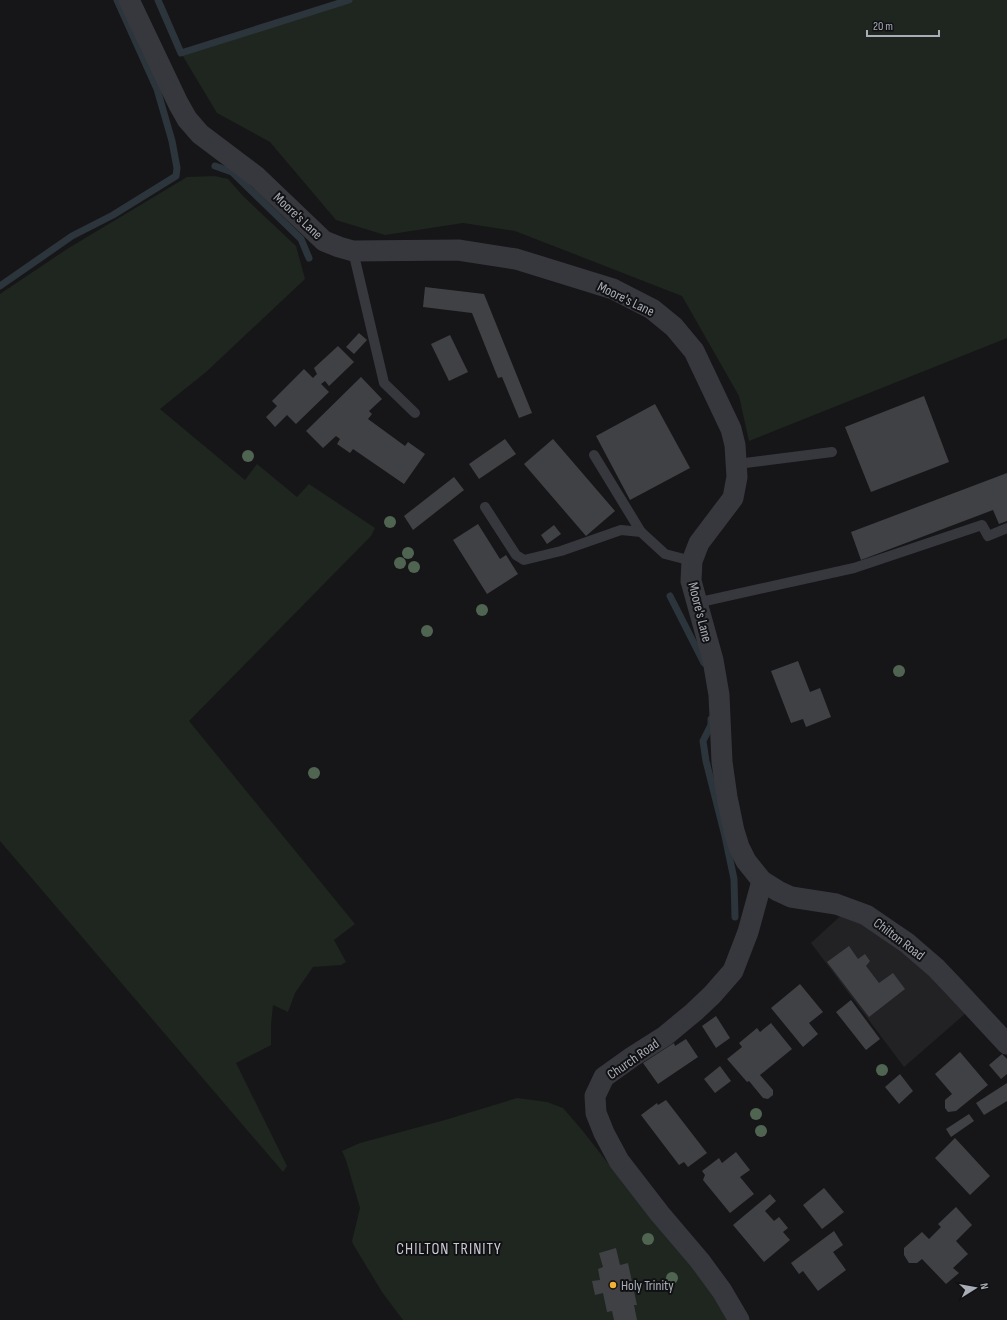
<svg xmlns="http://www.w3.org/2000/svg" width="1007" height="1320" viewBox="0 0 1007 1320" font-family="'Sofia Sans Condensed',sans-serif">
<rect width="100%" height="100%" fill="#161618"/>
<path fill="#222225" d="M 849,908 L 974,1006 L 904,1067 L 811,943 Z"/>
<g fill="#1e261f">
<path d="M 349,0 L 1007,0 L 1007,338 L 749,441 L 739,396 L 682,296 L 515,231 L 463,223 L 385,235 L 336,220 L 270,142 L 217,113 L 181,53 Z"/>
<path d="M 215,176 L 228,179 L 243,196 L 296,246 L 305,279 L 206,372 L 160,409 L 245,480 L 257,464 L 297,497 L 309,484 L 375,528 L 371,536 L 189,721 L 355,924 L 334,940 L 346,962 L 341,965 L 313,967 L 295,993 L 288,1012 L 273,1005 L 271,1025 L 271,1045 L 236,1063 L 287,1166 L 283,1172 L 0,841 L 0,294 L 67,249 L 187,177 Z"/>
<path d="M 517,1098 L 547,1102 L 563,1108 L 582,1130 L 611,1167 L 614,1165 L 733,1320 L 403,1320 L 382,1292 L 353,1244 L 352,1241 L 360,1208 L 346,1160 L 342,1151 L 360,1143 L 445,1120 Z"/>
</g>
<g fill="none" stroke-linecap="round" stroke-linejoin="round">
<g stroke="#2c353c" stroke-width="7">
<path d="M 158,0 L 181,53 L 349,0"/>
<path d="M 215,166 L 232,172 L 301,239 L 309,258"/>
<path d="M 0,286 L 72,236 L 113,215 L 176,176 L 177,168 L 172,141 L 157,89 L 117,0"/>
<path d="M 670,596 L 704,663"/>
<path d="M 711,719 L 711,725 L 703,741 L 706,761 L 725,836 L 734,879 L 735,917"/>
</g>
</g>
<g fill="#404145">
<path d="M 425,287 L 484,294 L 532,413 L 519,418 L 502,377 L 498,378 L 472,313 L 423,307 Z"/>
<path d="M 359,333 L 367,340 L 354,354 L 346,347 Z"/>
<path d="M 450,335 L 468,372 L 449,381 L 431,344 Z"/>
<path d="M 338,346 L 354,362 L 329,386 L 325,381 L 321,384 L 329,392 L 296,424 L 287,415 L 275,427 L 266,417 L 277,406 L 272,401 L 304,369 L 313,378 L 317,374 L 314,368 Z"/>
<path d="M 361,377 L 382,399 L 369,411 L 372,414 L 368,419 L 405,446 L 408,442 L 425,454 L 404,484 L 353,449 L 350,453 L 337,444 L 340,439 L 336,436 L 323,448 L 306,431 Z"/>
<path d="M 924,396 L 949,462 L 871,492 L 845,427 Z"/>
<path d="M 655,404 L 690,468 L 630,500 L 596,436 Z"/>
<path d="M 505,439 L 516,454 L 479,479 L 469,464 Z"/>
<path d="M 553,439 L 615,511 L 586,536 L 524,464 Z"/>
<path d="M 1007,473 L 1007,521 L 999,524 L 993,510 L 861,560 L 851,532 Z"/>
<path d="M 454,477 L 464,490 L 413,530 L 404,516 Z"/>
<path d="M 478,524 L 500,559 L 506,555 L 518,574 L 487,594 L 453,540 Z"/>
<path d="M 554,525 L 561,534 L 547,544 L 541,535 Z"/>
<path d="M 798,661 L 810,692 L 820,688 L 831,717 L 806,727 L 803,719 L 791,723 L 771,671 Z"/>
<path d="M 849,946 L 858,959 L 865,954 L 870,961 L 866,966 L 879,983 L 893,973 L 905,989 L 869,1017 L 827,962 Z"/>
<path d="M 800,984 L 823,1012 L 809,1023 L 818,1034 L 803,1047 L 771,1008 Z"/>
<path d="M 851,1000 L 880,1039 L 866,1050 L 836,1012 Z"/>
<path d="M 716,1016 L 730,1038 L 716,1048 L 702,1026 Z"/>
<path d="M 771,1023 L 792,1049 L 760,1075 L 773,1090 L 773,1095 L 768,1099 L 763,1098 L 749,1081 L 747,1082 L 727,1059 L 742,1047 L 739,1043 L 757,1028 L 760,1032 Z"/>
<path d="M 686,1039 L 698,1057 L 658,1084 L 643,1063 L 674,1043 L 675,1046 Z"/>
<path d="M 960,1052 L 988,1085 L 956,1111 L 948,1112 L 945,1108 L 945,1100 L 952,1094 L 935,1074 Z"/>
<path d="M 1002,1054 L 1007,1059 L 1007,1074 L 1001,1079 L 989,1065 Z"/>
<path d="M 720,1066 L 731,1081 L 715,1093 L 704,1079 Z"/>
<path d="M 900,1074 L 913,1091 L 899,1104 L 885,1087 Z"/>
<path d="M 1007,1083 L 1007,1101 L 984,1115 L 976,1103 Z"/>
<path d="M 666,1100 L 707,1153 L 688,1167 L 684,1162 L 679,1165 L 641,1115 L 657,1103 L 658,1105 Z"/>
<path d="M 969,1114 L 974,1121 L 951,1137 L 946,1129 Z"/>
<path d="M 955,1138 L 990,1176 L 970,1195 L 935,1158 Z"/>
<path d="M 736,1152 L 750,1170 L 740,1177 L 754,1194 L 730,1213 L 703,1180 L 705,1175 L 702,1171 L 719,1158 L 722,1163 Z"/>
<path d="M 824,1188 L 844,1212 L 822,1229 L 803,1205 Z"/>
<path d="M 770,1194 L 776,1201 L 765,1211 L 774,1221 L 779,1217 L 788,1228 L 783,1232 L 790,1240 L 764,1262 L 733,1225 Z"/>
<path d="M 956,1207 L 972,1225 L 956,1241 L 968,1254 L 953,1268 L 959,1273 L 946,1284 L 922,1259 L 917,1263 L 909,1263 L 904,1255 L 904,1248 L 922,1232 L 929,1239 L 941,1227 L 938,1224 Z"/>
<path d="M 834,1231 L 843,1245 L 833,1252 L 846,1270 L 818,1291 L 803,1271 L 799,1274 L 791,1263 Z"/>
<path d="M 616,1248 L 620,1265 L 628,1263 L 637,1305 L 634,1305 L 637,1320 L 614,1320 L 612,1311 L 607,1312 L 603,1293 L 595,1295 L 592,1281 L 600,1280 L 598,1269 L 603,1267 L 599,1253 Z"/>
</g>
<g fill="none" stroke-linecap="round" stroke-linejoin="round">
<g stroke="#37383d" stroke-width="10">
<path d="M 353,251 L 384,383 L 415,413"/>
<path d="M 594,455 L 641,532"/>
<path d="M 737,464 L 832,452"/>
<path d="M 485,507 L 516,555 L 524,560 L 561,551 L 621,530 L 641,532 L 665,554 L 692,561"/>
<path d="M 696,603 L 854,568 L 982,525 L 988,536 L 1007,528"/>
</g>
<g stroke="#37383d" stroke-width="21">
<path d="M 129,0 L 178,103 L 187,119 L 200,134 L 257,177 L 324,241 L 339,247 L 353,251 L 458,250 L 516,259 L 613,289 L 652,309 L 674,327 L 694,351 L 731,429 L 735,445 L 737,477 L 733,498 L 699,543 L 692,561 L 691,581 L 713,660 L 719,695 L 722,762 L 727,797 L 734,831 L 739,847 L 746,861 L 762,881 L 778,891 L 791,897 L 836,904 L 866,915 L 907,943 L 936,968 L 955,988 L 1007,1044"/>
<path d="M 739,1320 L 722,1291 L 700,1261 L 660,1214 L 619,1161 L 604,1133 L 596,1113 L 595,1096 L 604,1077 L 632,1057 L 665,1036 L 694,1012 L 712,995 L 733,971 L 748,932 L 762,881"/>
</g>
</g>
<g fill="#506452">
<circle cx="248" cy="456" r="6"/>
<circle cx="390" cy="522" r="6"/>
<circle cx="408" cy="553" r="6"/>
<circle cx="400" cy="563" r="6"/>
<circle cx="414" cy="567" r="6"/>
<circle cx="482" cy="610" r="6"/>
<circle cx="427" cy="631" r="6"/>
<circle cx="899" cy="671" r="6"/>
<circle cx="314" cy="773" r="6"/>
<circle cx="882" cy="1070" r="6"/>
<circle cx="756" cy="1114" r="6"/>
<circle cx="761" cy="1131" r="6"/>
<circle cx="648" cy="1239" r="6"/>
<circle cx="672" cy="1278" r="6"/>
</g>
<circle fill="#f2b134" stroke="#111113" stroke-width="1.5" cx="613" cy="1285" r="4"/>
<g text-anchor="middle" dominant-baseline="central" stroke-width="4" stroke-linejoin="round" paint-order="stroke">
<g font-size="14" fill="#a8adb8" stroke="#111113">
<text transform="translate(298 216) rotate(43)">Moore's Lane</text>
<text transform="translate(626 299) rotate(26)">Moore's Lane</text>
<text transform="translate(700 612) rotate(76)">Moore's Lane</text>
<text transform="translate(899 939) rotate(37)">Chilton Road</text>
<text transform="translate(633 1059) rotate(-35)">Church Road</text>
</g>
<g font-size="14" fill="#a8adb8" stroke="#111113" text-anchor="start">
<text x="621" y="1285">Holy Trinity</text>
</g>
<g font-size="16" letter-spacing="1" fill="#c9ccd4" stroke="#111113">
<text x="449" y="1249">CHILTON TRINITY</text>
</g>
</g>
<g transform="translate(975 1288) rotate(79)" stroke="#111113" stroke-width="3" paint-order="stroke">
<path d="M0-3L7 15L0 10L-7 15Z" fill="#a8adb8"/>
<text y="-6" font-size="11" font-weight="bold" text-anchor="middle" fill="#a8adb8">N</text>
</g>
<path d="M867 30v6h72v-6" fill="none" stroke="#a8adb8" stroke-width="2"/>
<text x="873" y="30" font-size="12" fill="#a8adb8" stroke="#111113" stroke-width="3" paint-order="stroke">20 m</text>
</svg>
